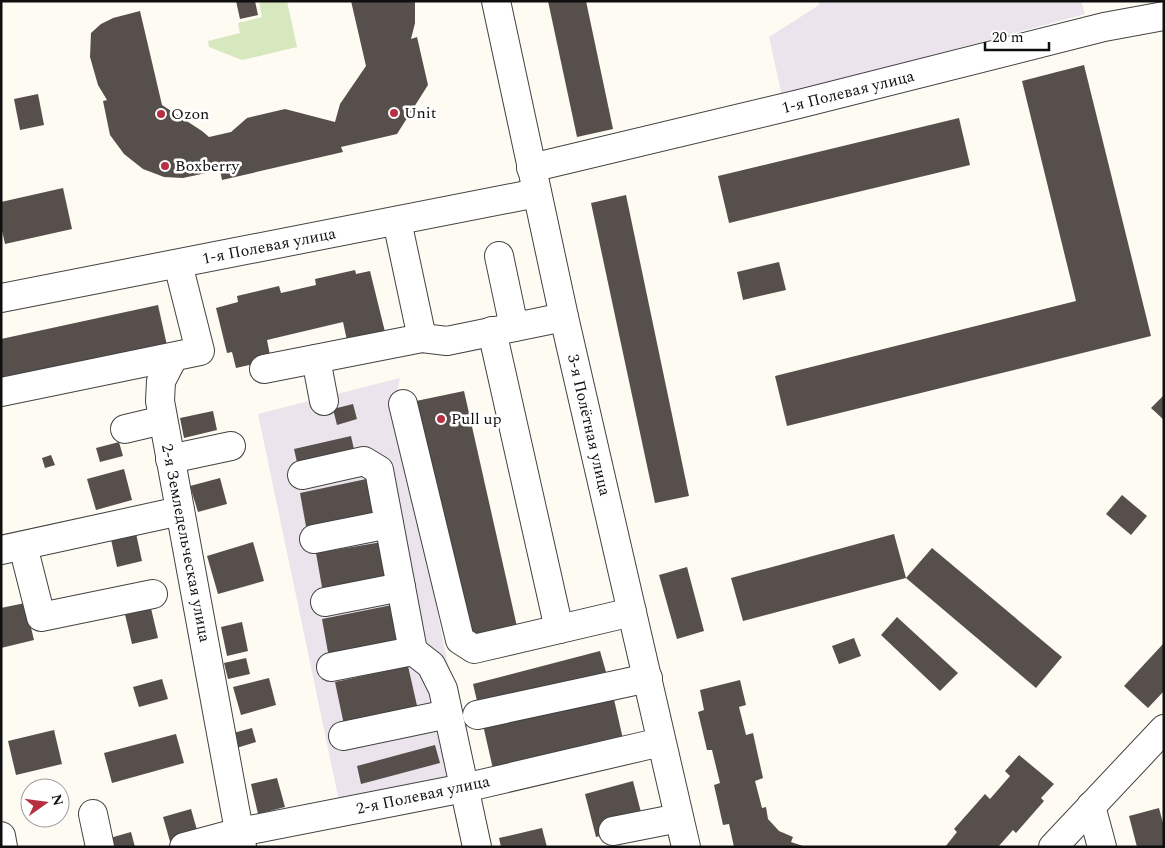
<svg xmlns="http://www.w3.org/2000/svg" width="1165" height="848" viewBox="0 0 1165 848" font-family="Spectral,serif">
<rect width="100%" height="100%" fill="#fefbf2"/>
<g fill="#ebe4ed">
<path d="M 819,1 L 1081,1 L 1085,14 L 782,96 L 769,37 L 819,5 Z"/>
<path d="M 400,378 L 395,402 L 472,784 L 343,820 L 258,414 Z"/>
</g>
<path fill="#d7e7be" d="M 259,1 L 287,1 L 297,47 L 242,60 L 209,47 L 208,41 L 240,33 L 238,23 L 262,17 Z"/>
<g fill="#574f4c">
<path d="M 236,1 L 255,1 L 258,15 L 240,19 Z"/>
<path d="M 351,1 L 415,1 L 415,23 L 411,39 L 417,37 L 428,85 L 397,134 L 341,147 L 343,152 L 222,180 L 220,170 L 183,178 L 164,177 L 143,169 L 124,154 L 110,135 L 103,101 L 107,100 L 98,85 L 90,57 L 91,33 L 101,24 L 113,18 L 140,11 L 162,105 L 202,131 L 209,137 L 231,132 L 247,118 L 285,109 L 335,122 L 340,104 L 366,66 Z"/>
<path d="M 548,1 L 586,1 L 613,129 L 577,137 Z"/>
<path d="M 1084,65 L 1151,336 L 787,426 L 775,376 L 1076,301 L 1022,81 Z"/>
<path d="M 38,94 L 44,125 L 20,130 L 14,99 Z"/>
<path d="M 959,118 L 970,165 L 729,223 L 718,176 Z"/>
<path d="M 63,188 L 72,229 L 5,244 L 1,226 L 1,202 Z"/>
<path d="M 626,195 L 689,496 L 655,503 L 591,203 Z"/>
<path d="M 779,262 L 786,290 L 743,300 L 737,272 Z"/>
<path d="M 355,270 L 356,274 L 370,271 L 386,336 L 348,345 L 343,322 L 267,340 L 271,360 L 236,368 L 232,352 L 227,353 L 216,308 L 238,302 L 237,296 L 279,286 L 281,293 L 316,285 L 315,279 Z"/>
<path d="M 158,305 L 168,350 L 1,387 L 1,339 Z"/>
<path d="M 464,391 L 520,640 L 472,651 L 416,401 Z"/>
<path d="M 1164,395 L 1164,420 L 1151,408 Z"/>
<path d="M 353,404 L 357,419 L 337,425 L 333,409 Z"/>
<path d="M 213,411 L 217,430 L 184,438 L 180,418 Z"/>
<path d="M 351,436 L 355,454 L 298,467 L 294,449 Z"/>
<path d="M 119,442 L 123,456 L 100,462 L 96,448 Z"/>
<path d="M 51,455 L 55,465 L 45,468 L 42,458 Z"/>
<path d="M 124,469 L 132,500 L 96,510 L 87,479 Z"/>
<path d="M 220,478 L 227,504 L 198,512 L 190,486 Z"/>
<path d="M 371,478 L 379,518 L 307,532 L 300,493 Z"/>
<path d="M 1122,495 L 1147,516 L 1131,535 L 1106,514 Z"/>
<path d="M 134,524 L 142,561 L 117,567 L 109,530 Z"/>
<path d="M 894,534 L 906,578 L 743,621 L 731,578 Z"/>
<path d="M 253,542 L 264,581 L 218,594 L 207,556 Z"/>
<path d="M 382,542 L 389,582 L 323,593 L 316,553 Z"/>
<path d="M 932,548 L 1062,657 L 1036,688 L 906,578 Z"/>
<path d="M 687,567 L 704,631 L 677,639 L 659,575 Z"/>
<path d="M 145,583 L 158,638 L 132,644 L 119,589 Z"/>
<path d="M 25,603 L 34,640 L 1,648 L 1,608 Z"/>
<path d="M 397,604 L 405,644 L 329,658 L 322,619 Z"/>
<path d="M 897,617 L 958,673 L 940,691 L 881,635 Z"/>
<path d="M 242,622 L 248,651 L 227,656 L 221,627 Z"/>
<path d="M 854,638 L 861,656 L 839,664 L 832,646 Z"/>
<path d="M 1164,643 L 1164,691 L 1148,708 L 1124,686 Z"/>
<path d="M 600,651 L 606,672 L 478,705 L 473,684 Z"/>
<path d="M 246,658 L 250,674 L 228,679 L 224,663 Z"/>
<path d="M 408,666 L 418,710 L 344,725 L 335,682 Z"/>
<path d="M 269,678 L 276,705 L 241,715 L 233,687 Z"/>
<path d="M 162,679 L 168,699 L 139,707 L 133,687 Z"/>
<path d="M 740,680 L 746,705 L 739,707 L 746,735 L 753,733 L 763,778 L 755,781 L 762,808 L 766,807 L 768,819 L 779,831 L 793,837 L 791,842 L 806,847 L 734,847 L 729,824 L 723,825 L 714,785 L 720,783 L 712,750 L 707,750 L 698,712 L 704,710 L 700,690 Z"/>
<path d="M 613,695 L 623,739 L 493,769 L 483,725 Z"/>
<path d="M 252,728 L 256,742 L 230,750 L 226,735 Z"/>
<path d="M 54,730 L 62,764 L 16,775 L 8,741 Z"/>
<path d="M 176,734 L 184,763 L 112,783 L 104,753 Z"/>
<path d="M 435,745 L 440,763 L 361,784 L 357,766 Z"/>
<path d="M 1019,755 L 1054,784 L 1041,798 L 1044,801 L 1016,833 L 1013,830 L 998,847 L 945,847 L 957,832 L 954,829 L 985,794 L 990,799 L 1010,776 L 1005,771 Z"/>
<path d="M 277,778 L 285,807 L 258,814 L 251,784 Z"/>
<path d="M 633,781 L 644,824 L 596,837 L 585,794 Z"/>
<path d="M 1159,808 L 1164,827 L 1164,847 L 1137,847 L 1129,816 Z"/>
<path d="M 191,809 L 199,837 L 171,845 L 163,817 Z"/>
<path d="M 542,828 L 547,847 L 501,847 L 499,838 Z"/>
<path d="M 131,832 L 135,847 L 113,847 L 110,838 Z"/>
</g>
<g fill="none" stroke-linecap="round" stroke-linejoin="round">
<g stroke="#424242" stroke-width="30">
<g id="minor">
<path d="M 496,1 L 564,317 L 686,847"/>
<path d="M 531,168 L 799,104 L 1104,27 L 1164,16"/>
<path d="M 397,221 L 422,338"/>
<path d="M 499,256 L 514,327"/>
<path d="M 1,298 L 537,193"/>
<path d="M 492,331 L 559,629"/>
<path d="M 173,358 L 161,381 L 160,401 L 242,847"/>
<path d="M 316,359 L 324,401"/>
<path d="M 264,369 L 422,338 L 447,341 L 564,317"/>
<path d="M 1,392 L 200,351 L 178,264"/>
<path d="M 403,404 L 460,640 L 474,649 L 632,612"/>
<path d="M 125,429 L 163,420"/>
<path d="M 170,459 L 231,446"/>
<path d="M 302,475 L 364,461 L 379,470 L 413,651 L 431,665 L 443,689 L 477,847"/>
<path d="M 314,539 L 389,524"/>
<path d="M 23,546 L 41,617 L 153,594"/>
<path d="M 1,550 L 180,511"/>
<path d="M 325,602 L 401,587"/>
<path d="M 331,667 L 413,651"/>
<path d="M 477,715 L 648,678"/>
<path d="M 343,736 L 448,714"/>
<path d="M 1091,806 L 1102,847"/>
<path d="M 93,814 L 100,847"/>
<path d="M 613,831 L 679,818"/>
<path d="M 1,836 L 3,847"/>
<path d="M 184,847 L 240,832 L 464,788 L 661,742"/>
<path d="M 1053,847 L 1164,729"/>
</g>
</g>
<use href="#minor" stroke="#fff" stroke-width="28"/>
</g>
<g fill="#b63042" stroke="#fff" stroke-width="2">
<circle cx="394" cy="113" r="5"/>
<circle cx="161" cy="114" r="5"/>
<circle cx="165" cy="166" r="5"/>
<circle cx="441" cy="419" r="5"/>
</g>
<g text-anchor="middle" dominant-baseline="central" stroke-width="5" stroke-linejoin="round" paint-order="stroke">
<g font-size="16" fill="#0f0f0f" stroke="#fff">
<text transform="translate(848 92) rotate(-14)">1-я Полевая улица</text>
<text transform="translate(269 246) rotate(-11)">1-я Полевая улица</text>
<text transform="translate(589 425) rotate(77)">3-я Полётная улица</text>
<text transform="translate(186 543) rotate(79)">2-я Земледельческая улица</text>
<text transform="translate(423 795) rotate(-12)">2-я Полевая улица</text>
</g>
<g font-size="16" fill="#0f0f0f" stroke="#fff" text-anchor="start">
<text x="404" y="113">Unit</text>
<text x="171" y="114">Ozon</text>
<text x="175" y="166">Boxberry</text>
<text x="451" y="419">Pull up</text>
</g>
</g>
<rect width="1165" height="848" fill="none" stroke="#0f0f0f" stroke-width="5"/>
<g transform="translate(45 803) rotate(76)"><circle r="24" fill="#ffffff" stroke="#9f9f9f"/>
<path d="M0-4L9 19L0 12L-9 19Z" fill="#b63042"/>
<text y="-8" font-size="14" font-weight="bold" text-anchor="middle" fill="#0f0f0f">N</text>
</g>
<path d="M985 42v8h64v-8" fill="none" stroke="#0f0f0f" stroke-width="2.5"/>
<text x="992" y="42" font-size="15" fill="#0f0f0f" stroke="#ffffff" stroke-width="4" paint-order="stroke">20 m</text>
</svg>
